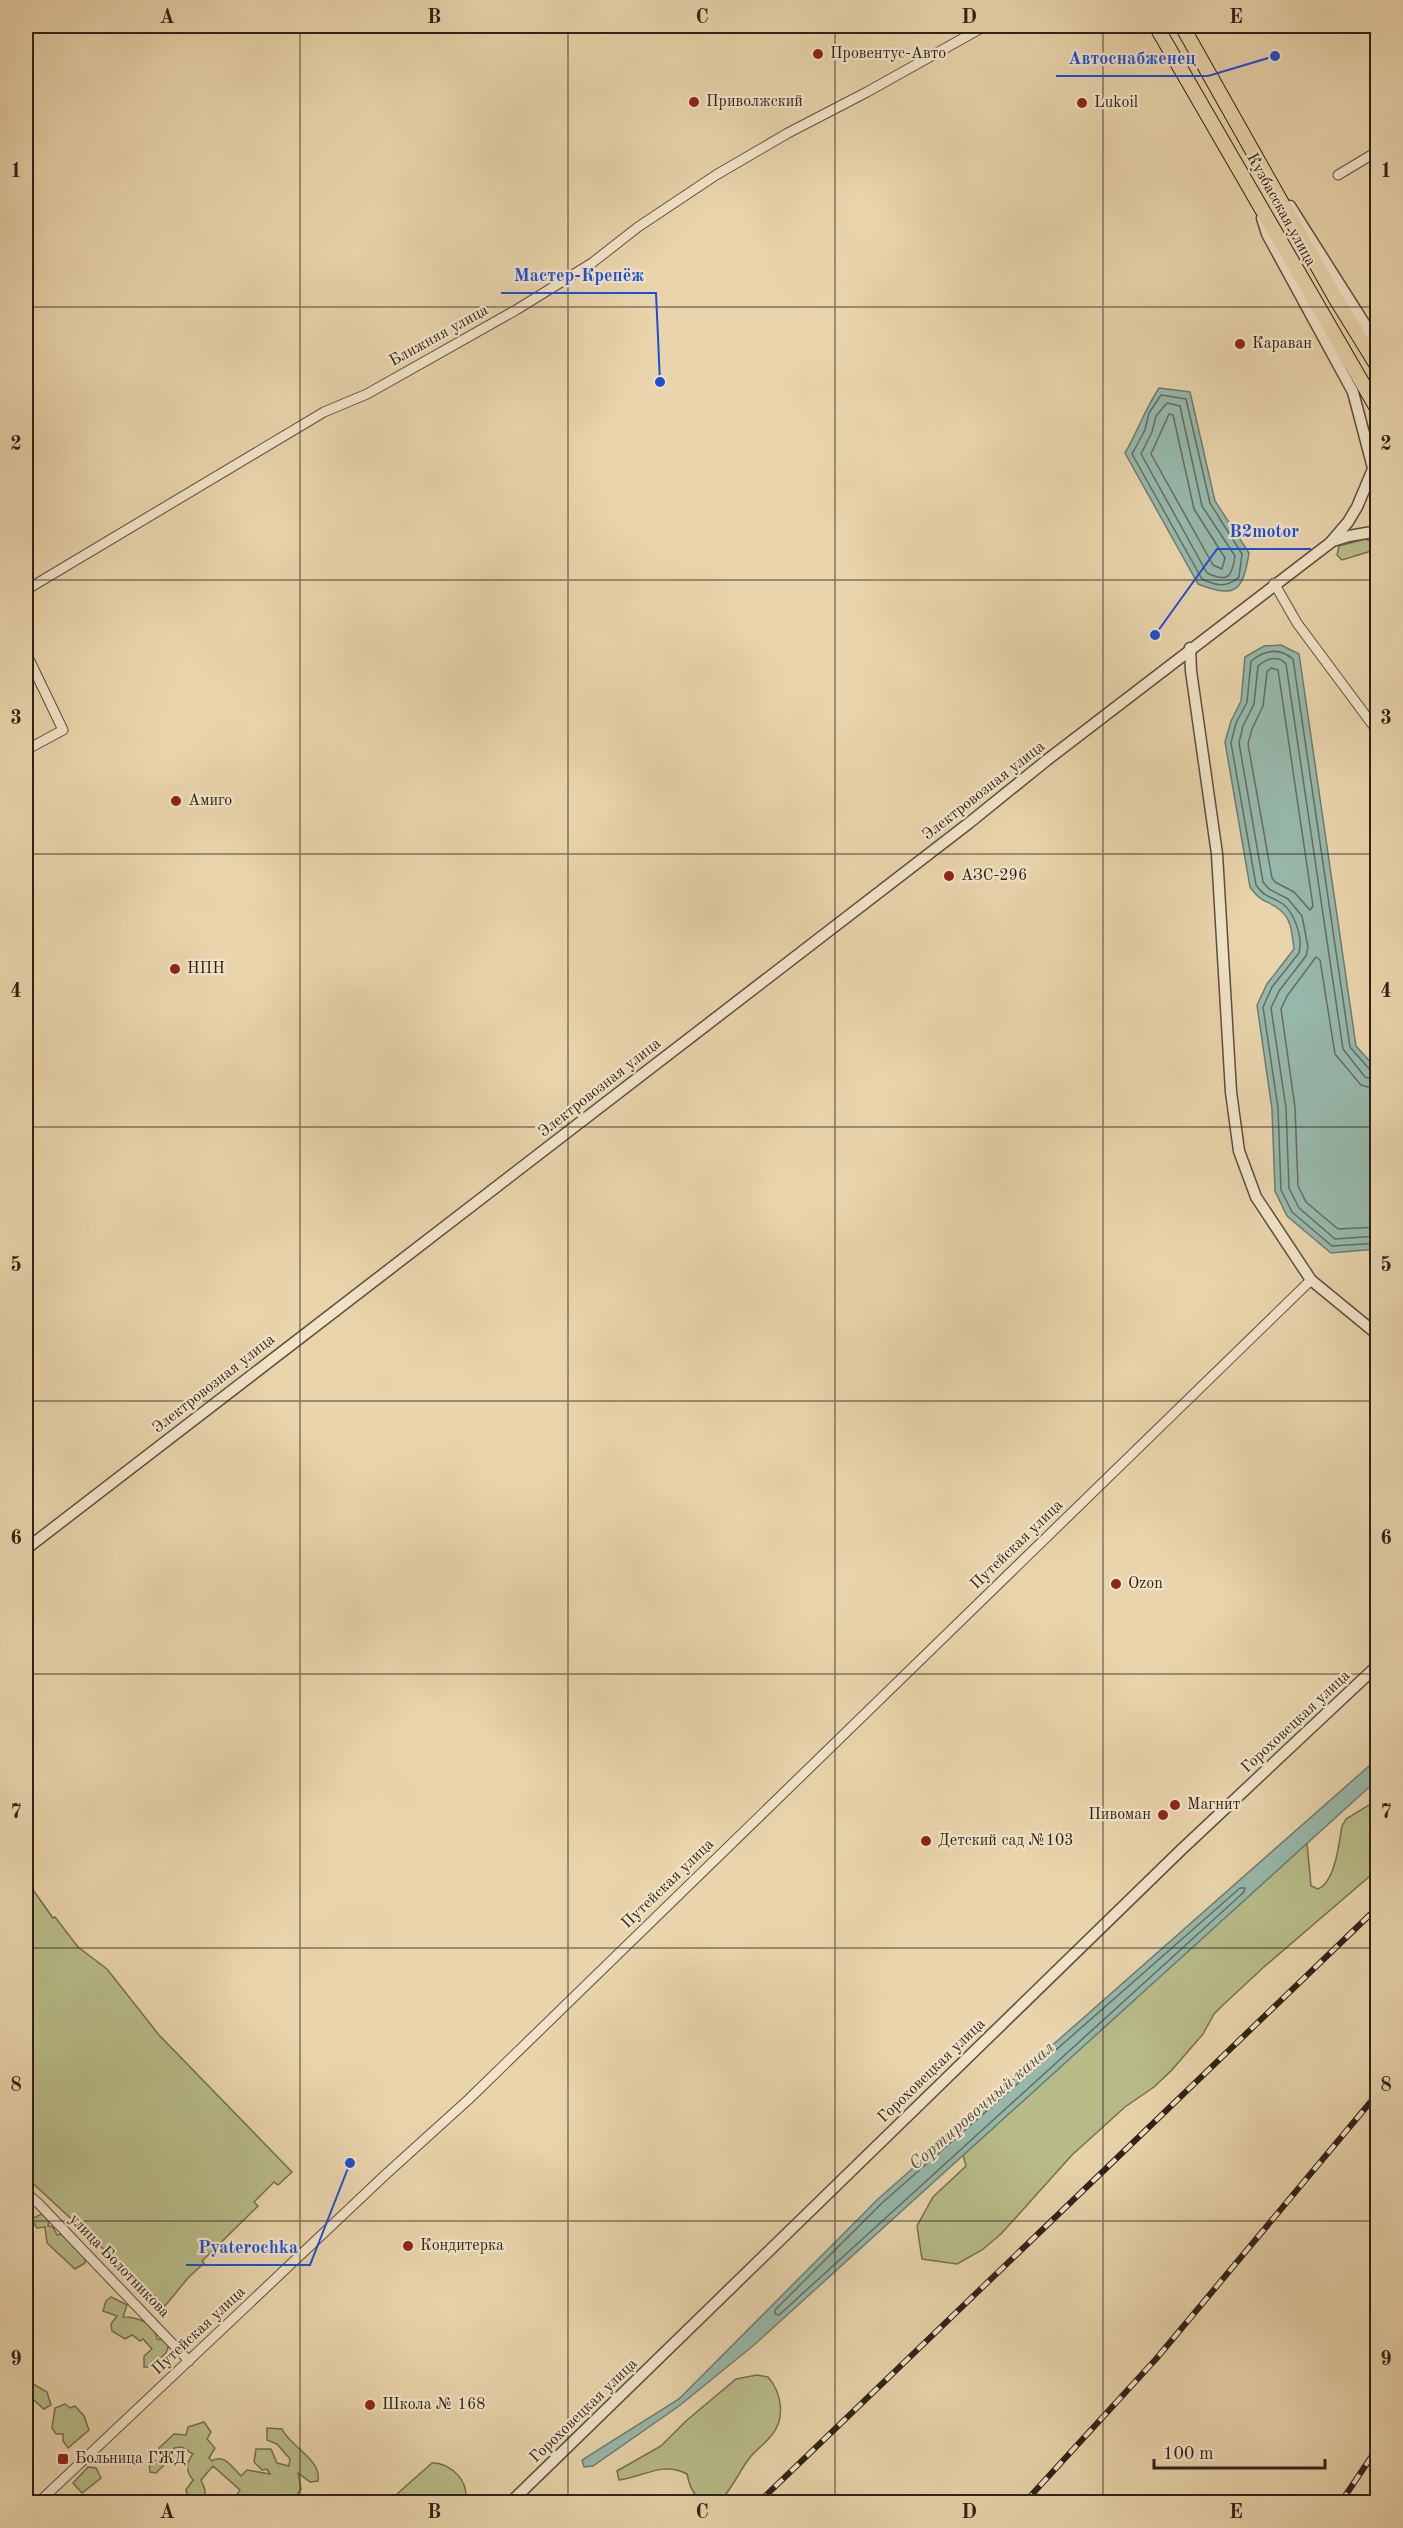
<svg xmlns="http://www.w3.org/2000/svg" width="1403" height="2528" viewBox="0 0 1403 2528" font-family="'Old Standard TT',serif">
<rect width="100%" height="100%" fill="#e9d4ab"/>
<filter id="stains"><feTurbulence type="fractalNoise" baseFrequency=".00333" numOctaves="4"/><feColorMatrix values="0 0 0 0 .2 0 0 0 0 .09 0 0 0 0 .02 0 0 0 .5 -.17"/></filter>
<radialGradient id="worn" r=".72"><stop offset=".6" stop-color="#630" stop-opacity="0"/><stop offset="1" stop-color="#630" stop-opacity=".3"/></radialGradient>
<g fill="#b8bc88" stroke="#736f50" stroke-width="1.5">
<path d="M 1365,539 L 1373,542 L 1375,546 L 1368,552 L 1342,560 L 1337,555 L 1339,546 Z"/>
<path d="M 1377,1800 L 1377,1870 L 1265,1966 L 1223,2005 L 1214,2014 L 1203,2034 L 1171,2071 L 1154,2087 L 1125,2107 L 1072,2155 L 1001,2234 L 982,2250 L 957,2264 L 922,2259 L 917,2226 L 933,2197 L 966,2166 L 963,2155 L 1307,1843 L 1311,1886 L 1318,1889 C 1335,1882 1339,1844 1342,1826 L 1346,1819 Z"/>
<path d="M 26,1880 L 53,1918 L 55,1917 L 78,1947 L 107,1969 L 159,2035 L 292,2172 L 278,2185 L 274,2182 L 254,2202 L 258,2206 L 202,2261 L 204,2263 L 188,2278 L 165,2306 L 26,2177 Z"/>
<path d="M 44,2213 L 49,2218 L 48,2226 L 53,2227 L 57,2235 L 63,2234 L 85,2256 L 85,2263 L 75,2269 L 47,2243 L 45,2227 L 37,2228 L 31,2219 Z"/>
<path d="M 111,2297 L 127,2305 L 123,2317 C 137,2317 156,2323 157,2339 L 165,2340 L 169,2345 L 166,2353 L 151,2367 L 144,2367 L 144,2356 L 152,2349 L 143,2339 L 140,2341 L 132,2335 L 125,2339 L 112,2331 L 111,2324 L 117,2316 L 103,2311 L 106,2301 Z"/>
<path d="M 757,2375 L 768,2377 C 782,2393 786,2419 771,2436 C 764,2445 754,2451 748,2460 C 737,2475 733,2488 719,2502 C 698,2503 691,2494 687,2474 C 662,2461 644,2477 619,2480 L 617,2471 L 661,2446 L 686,2421 L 736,2379 Z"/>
<path d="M 33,2384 L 47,2392 L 51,2405 L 44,2409 L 29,2396 L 28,2390 Z"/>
<path d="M 65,2404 L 70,2408 L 75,2406 L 84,2416 L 89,2430 L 68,2448 L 63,2441 L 63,2434 L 56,2434 L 52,2428 L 55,2408 Z"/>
<path d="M 204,2422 L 211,2432 L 207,2439 L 215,2448 L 209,2458 L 212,2461 C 224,2453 232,2467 241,2476 L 247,2470 L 270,2474 L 267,2469 L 262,2470 L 254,2462 L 256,2449 L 271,2449 L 277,2463 L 289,2466 L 290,2459 L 277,2444 L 267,2440 L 267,2428 L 282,2429 C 290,2447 322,2459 318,2481 L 310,2482 L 298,2473 L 301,2489 L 294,2499 L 295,2502 L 232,2502 L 240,2490 L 213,2466 L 201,2480 L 205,2490 L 205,2498 L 200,2502 L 189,2502 L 186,2490 L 193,2480 C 185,2470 186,2463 193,2454 L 182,2447 L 174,2448 L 174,2455 L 156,2473 L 150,2472 L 149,2462 L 160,2460 L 159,2448 L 174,2434 L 186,2435 L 188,2427 Z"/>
<path d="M 432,2463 C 451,2462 472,2484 464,2502 L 388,2502 Z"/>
<path d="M 88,2467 L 96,2468 L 101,2478 L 82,2493 L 73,2483 Z"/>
</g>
<g fill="#97b8ab" stroke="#6d7c71" stroke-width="1.5">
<path d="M 1159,388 L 1190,392 L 1215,501 L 1249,553 C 1243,591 1236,599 1198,584 L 1125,453 C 1138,431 1145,409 1159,388 Z"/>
<path d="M 1281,645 L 1299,654 L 1356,1046 L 1376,1068 L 1377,1073 L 1377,1249 L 1331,1253 L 1287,1216 L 1275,1191 L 1272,1109 L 1257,1005 L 1267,984 L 1294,949 C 1292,935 1292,919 1280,910 C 1267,899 1263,905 1250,887 L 1225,742 L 1231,721 L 1241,701 L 1245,657 L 1264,646 Z"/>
<path d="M 1377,1759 L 1377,1780 L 754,2345 L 679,2406 L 593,2466 L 584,2467 L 582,2460 L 679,2399 L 878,2199 Z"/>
</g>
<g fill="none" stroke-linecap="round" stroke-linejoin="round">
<g stroke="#626d62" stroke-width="1.5">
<path d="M 1161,395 L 1186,399 L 1210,503 L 1242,554 L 1239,577 C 1227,588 1216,586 1202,579 L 1132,454 L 1145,430 L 1149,413 Z"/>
<path d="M 1167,403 L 1180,406 L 1202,506 L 1235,556 C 1232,577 1228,583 1207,573 L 1141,454 L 1152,432 L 1156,416 Z"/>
<path d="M 1169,414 L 1173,415 L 1194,509 L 1225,558 L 1222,569 L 1213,565 L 1151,454 Z"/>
<path d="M 1271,668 L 1278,670 L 1313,906 L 1310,910 L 1294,892 L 1275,882 L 1272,878 L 1248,744 L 1252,729 L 1263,706 L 1267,672 Z"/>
<path d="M 1378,1073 L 1371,1071 L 1350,1047 L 1293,659 C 1279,647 1265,650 1251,661 L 1247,702 L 1236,723 L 1231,743 L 1256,885 C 1265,898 1271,896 1283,904 C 1295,914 1303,938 1299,953 L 1272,987 L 1263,1007 L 1278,1108 L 1281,1190 L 1292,1212 L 1332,1246 L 1378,1243"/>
<path d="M 1378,1081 L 1365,1077 L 1343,1049 L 1286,664 C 1278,655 1267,658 1258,666 L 1254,704 L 1243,726 L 1239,743 L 1263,882 L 1269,889 L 1288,899 L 1302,916 L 1308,947 L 1306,956 L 1279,991 L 1271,1008 L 1286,1108 L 1289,1188 L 1299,1208 L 1335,1239 L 1378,1236"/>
<path d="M 1378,1090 L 1361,1085 L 1335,1054 L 1320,960 L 1316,957 L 1287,996 L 1281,1009 L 1295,1107 L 1298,1186 L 1306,1202 L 1338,1229 L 1378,1227"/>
<path d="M 1240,1888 L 1245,1888 L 1244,1892 L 779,2315 L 775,2314 L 775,2310 L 882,2203 Z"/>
</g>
<g stroke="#5d4e3e" stroke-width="11">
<g id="minor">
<path d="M 1338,175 L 1378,151"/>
<path d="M 1274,583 L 1297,623 L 1378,732"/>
<path d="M 26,590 L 324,412 L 367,394 L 516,310 L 592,263 L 638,227 L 716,175 L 788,133 L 867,92 L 985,26"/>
<path d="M 26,653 L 63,730 L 26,750"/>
<path d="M 26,2193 L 39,2204 L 189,2361"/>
<path d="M 39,2502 L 384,2176 L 469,2099 L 1311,1280"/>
</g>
</g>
<g stroke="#5d4e3e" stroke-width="13">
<g id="tertiary">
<path d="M 1290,206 L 1378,345"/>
<path d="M 1262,218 L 1267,234 L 1353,392 L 1378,487"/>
<path d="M 1333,541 L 1349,536 L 1378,531"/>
<path d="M 1190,648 L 1191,671 L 1217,854 L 1231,1092 L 1239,1151 L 1256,1197 L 1311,1280 L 1378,1335"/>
<path d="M 26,1549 L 969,823 L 1047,760 L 1330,543 L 1348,522 L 1357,507 L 1378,457"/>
<path d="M 511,2502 L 1181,1850 L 1378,1665"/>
</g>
</g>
<g stroke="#2e2219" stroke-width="16">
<g id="primary">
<path d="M 1156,26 L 1378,410"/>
<path d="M 1182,26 L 1336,299 L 1378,367"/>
</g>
</g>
<use href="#minor" stroke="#f1e3c8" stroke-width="9"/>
<use href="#tertiary" stroke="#f1e3c8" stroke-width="10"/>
<use href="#primary" stroke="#e9d4ab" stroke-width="14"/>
<g stroke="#2e2219" stroke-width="6">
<g id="rail">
<path d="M 759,2502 L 1378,1907"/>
<path d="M 1025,2502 L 1156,2359 L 1378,2093"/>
<path d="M 1341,2502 L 1378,2447"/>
</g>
</g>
<use href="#rail" stroke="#f1e3c8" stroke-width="4" stroke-dasharray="11" stroke-linecap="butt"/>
</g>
<path fill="none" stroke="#2e2219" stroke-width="1.5" stroke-opacity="0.55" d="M 300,26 L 300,2502M 568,26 L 568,2502M 835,26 L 835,2502M 1103,26 L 1103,2502M 26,307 L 1378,307M 26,580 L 1378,580M 26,854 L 1378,854M 26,1127 L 1378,1127M 26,1401 L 1378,1401M 26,1674 L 1378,1674M 26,1948 L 1378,1948M 26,2221 L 1378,2221"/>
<g fill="#8f2418" stroke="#f1e3c8" stroke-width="2">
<circle cx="818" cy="54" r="6"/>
<circle cx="694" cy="102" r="6"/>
<circle cx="1082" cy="103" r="6"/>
<circle cx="1240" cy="344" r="6"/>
<circle cx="176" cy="801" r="6"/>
<circle cx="949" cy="876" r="6"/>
<circle cx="175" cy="969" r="6"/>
<circle cx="1116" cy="1584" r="6"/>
<circle cx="1175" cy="1805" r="6"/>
<circle cx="1163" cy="1815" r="6"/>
<circle cx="926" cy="1841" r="6"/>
<circle cx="408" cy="2246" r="6"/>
<circle cx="370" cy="2405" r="6"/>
<rect x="57" y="2453" width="12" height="12" rx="3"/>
</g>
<g text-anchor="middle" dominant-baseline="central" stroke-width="4.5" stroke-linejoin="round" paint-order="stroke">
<g font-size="16" fill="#2e2219" stroke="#f1e3c8" text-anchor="start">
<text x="830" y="54">Провентус-Авто</text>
<text x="706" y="102">Приволжский</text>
<text x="1094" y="103">Lukoil</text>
<text x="1252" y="344">Караван</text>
<text x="188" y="801">Амиго</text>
<text x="961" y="876">АЗС-296</text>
<text x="187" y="969">НПН</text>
<text x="1128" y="1584">Ozon</text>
<text x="1187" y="1805">Магнит</text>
<text x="1151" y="1815" text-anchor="end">Пивоман</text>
<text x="938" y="1841">Детский сад №103</text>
<text x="420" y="2246">Кондитерка</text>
<text x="382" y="2405">Школа № 168</text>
<text x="75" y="2459">Больница ГЖД</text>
</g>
<g font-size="16" fill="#2e2219" stroke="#f1e3c8">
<text transform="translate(1281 210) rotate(61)">Кузбасская улица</text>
<text transform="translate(439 336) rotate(-29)">Ближняя улица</text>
<text transform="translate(984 791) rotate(-38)">Электровозная улица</text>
<text transform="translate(600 1088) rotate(-38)">Электровозная улица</text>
<text transform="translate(214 1384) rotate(-38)">Электровозная улица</text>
<text transform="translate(1017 1545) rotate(-44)">Путейская улица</text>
<text transform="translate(1296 1722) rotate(-43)">Гороховецкая улица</text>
<text transform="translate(668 1884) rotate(-44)">Путейская улица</text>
<text transform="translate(932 2071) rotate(-44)">Гороховецкая улица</text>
<text transform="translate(119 2266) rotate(46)">улица Болотникова</text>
<text transform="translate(199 2331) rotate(-43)">Путейская улица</text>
<text transform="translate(584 2411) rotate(-44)">Гороховецкая улица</text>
</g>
<g font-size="18" font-style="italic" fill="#4e4f45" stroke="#f1e3c8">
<text transform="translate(982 2106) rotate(-41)">Сортировочный канал</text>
</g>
</g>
<path fill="none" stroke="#1d4ed8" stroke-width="2" d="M1275 56L1208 76H1056M660 382L656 293H501M1155 635L1217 549H1311M350 2163L310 2265H186"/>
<g fill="#1d4ed8" stroke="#f1e3c8" stroke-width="2">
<circle cx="1275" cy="56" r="6"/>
<circle cx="660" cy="382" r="6"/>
<circle cx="1155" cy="635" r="6"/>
<circle cx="350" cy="2163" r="6"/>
</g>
<g font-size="18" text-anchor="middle" font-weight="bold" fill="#1d4ed8" stroke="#f1e3c8" stroke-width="4.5" stroke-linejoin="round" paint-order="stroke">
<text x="1132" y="64">Автоснабженец</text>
<text x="579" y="281">Мастер-Крепёж</text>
<text x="1264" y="537">B2motor</text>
<text x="248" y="2253">Pyaterochka</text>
</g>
<rect width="1403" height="2528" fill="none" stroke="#e9d4ab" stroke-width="66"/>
<path d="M1154 2459v9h171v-9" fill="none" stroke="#2e2219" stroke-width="3"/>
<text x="1163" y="2459" font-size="18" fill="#2e2219" stroke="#f1e3c8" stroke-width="4.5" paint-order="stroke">100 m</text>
<rect x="33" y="33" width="1337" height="2462" fill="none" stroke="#2e2219" stroke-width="2"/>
<g font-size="20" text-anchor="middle" font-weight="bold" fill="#2e2219">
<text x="167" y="23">A</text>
<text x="434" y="23">B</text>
<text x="702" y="23">C</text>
<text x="969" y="23">D</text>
<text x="1236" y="23">E</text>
<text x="16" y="177">1</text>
<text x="1386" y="177">1</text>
<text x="16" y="450">2</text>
<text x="1386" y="450">2</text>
<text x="16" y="724">3</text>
<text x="1386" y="724">3</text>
<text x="16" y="997">4</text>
<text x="1386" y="997">4</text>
<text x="16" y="1271">5</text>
<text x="1386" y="1271">5</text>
<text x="16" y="1544">6</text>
<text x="1386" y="1544">6</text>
<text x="16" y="1818">7</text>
<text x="1386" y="1818">7</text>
<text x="16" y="2091">8</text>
<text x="1386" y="2091">8</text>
<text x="16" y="2365">9</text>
<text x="1386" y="2365">9</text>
<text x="167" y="2518">A</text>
<text x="434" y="2518">B</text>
<text x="702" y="2518">C</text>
<text x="969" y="2518">D</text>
<text x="1236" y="2518">E</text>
</g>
<rect width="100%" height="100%" filter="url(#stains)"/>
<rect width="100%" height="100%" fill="url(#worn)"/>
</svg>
